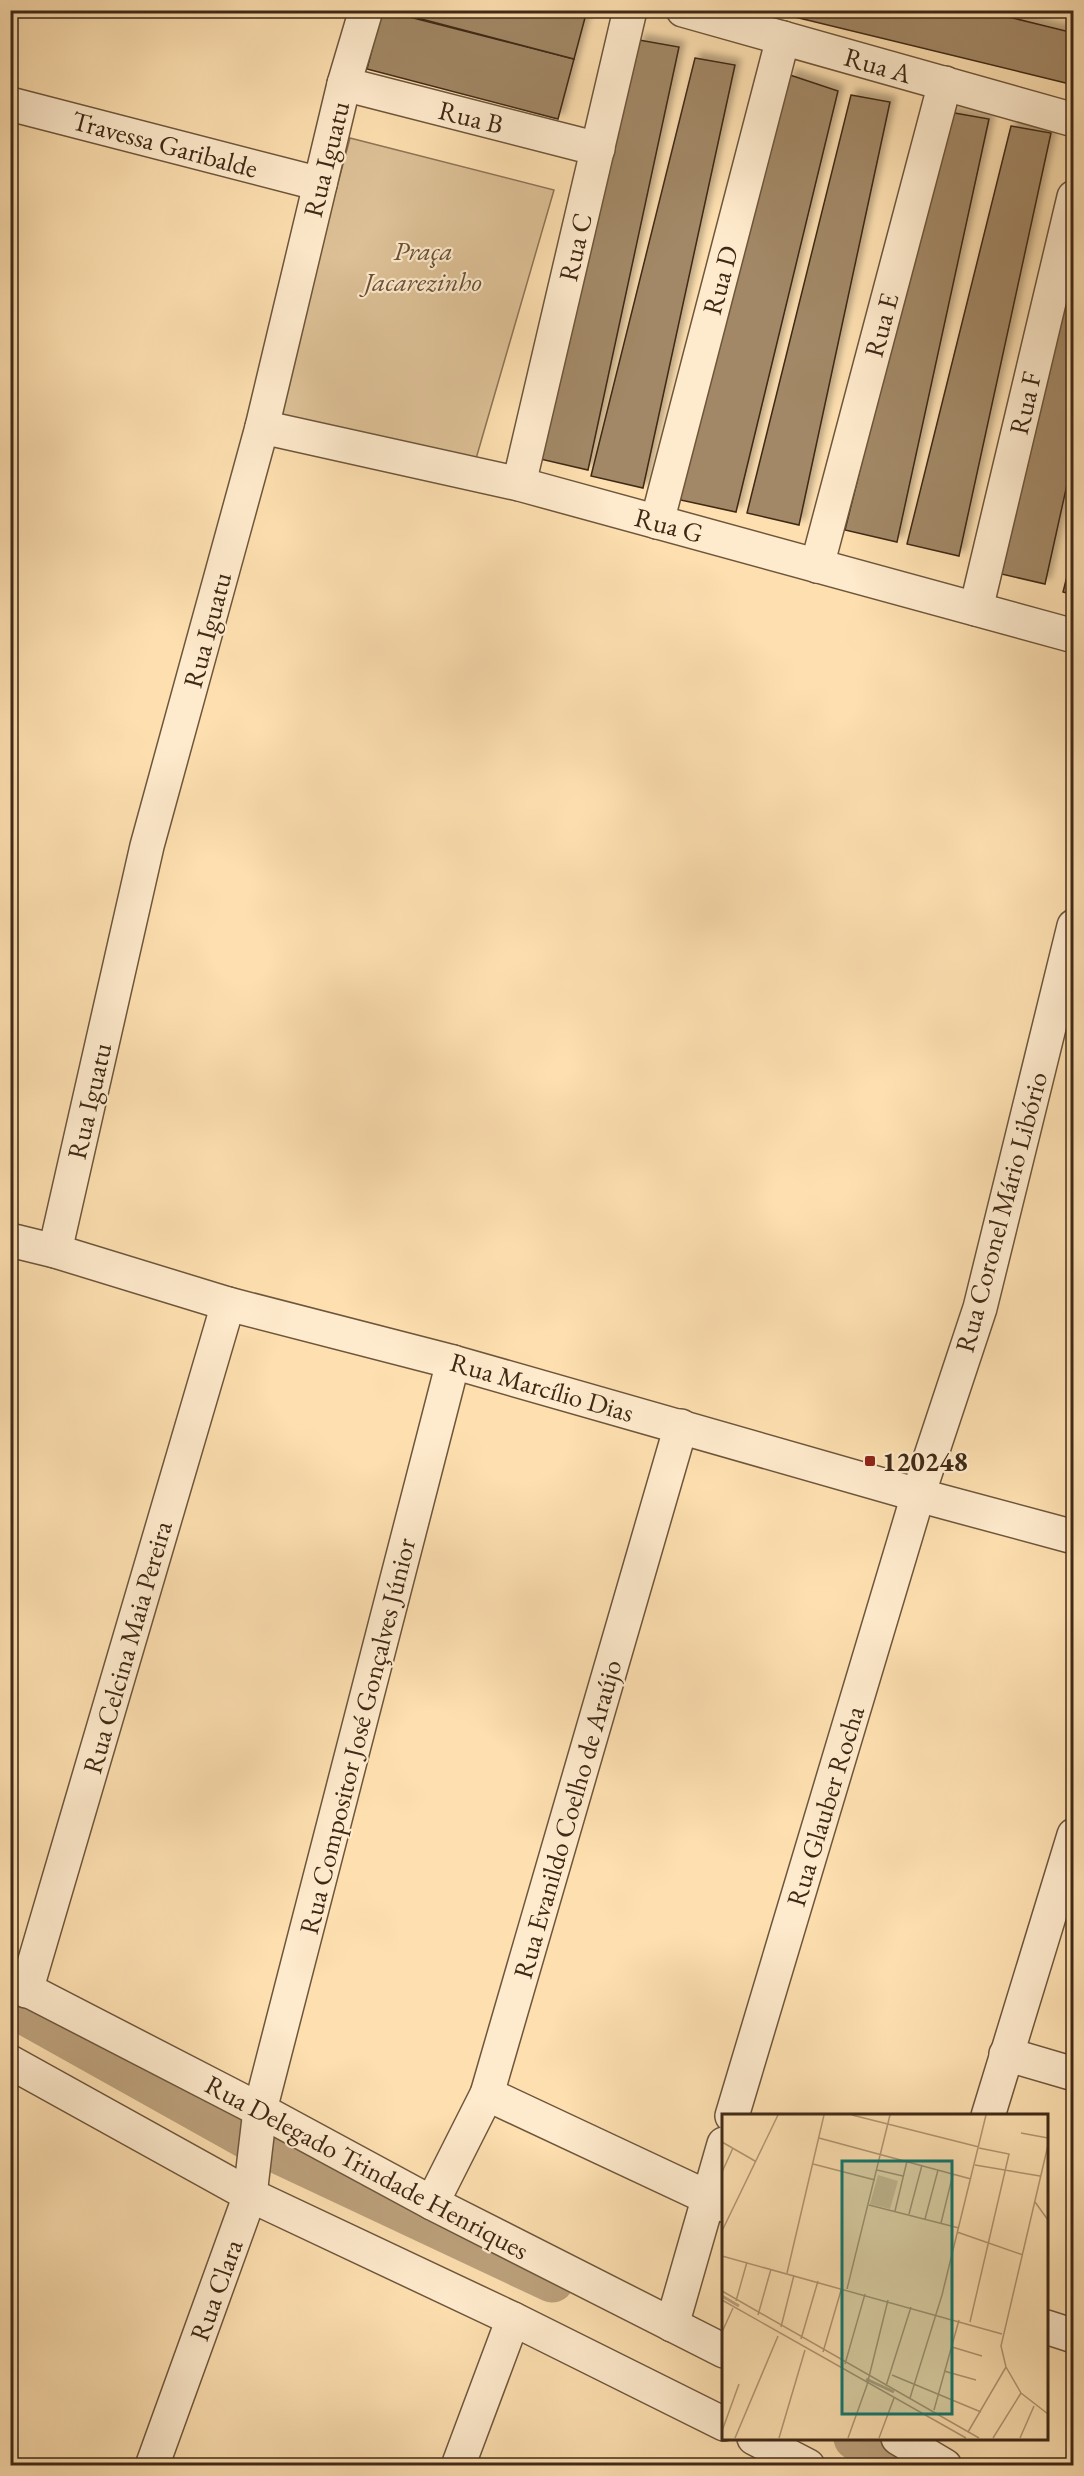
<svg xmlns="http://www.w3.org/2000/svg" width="1084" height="2476" viewBox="0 0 1084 2476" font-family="'EB Garamond',serif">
<defs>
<filter id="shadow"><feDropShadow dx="5.5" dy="-5.5" stdDeviation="3" flood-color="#0004"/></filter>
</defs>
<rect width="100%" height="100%" fill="#fddfb0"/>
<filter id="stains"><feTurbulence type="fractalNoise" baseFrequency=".00333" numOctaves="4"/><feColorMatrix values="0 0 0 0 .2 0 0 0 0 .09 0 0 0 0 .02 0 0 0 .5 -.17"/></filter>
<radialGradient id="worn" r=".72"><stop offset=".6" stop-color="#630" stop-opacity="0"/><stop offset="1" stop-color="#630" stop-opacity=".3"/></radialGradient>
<path fill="#ddc096" stroke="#8e7456" stroke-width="1.5" d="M 350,138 L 554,190 L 473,469 L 275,418 Z"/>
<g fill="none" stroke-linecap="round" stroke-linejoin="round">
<g stroke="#bca17c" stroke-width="45">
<path d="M 10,2004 L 248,2137 L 552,2280"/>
<path d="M 856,2438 L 901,2466"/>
</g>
</g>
<g fill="#a28866" stroke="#3f2916" stroke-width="1.5" filter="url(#shadow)">
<path d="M 382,10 L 574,59 L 558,119 L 367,69 Z"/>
<path d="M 387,10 L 574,10 L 586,14 L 574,59 Z"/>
<path d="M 766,10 L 980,10 L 1074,33 L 1074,85 Z"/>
<path d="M 639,40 L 679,47 L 588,470 L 536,458 Z"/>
<path d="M 695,58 L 735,65 L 643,488 L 591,476 Z"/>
<path d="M 790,75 L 838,91 L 736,512 L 676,499 Z"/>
<path d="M 851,95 L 890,102 L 799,525 L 747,513 Z"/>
<path d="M 949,112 L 989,119 L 897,542 L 845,530 Z"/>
<path d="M 1011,126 L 1051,133 L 959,556 L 907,544 Z"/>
<path d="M 1074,249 L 1074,453 L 1045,584 L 993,572 Z"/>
<path d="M 1074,549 L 1074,595 L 1063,592 Z"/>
</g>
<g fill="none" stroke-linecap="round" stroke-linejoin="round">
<g stroke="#6e563c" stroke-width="36">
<g id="minor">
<path d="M 683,10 L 1074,120"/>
<path d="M 344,84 L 598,149"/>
<path d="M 10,104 L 320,184"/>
<path d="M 262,427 L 519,484 L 1074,636"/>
<path d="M 519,484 L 630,10"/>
<path d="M 657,522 L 783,38"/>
<path d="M 817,566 L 945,83"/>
<path d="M 976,609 L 1074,197"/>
<path d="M 10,1240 L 55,1251 L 228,1304 L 453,1362 L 918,1495 L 1074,1537"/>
<path d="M 55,1251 L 147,846 L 262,427 L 344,84 L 366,10"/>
<path d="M 10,1981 L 260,2110 L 432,2203 L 724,2351"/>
<path d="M 26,1991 L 228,1304"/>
<path d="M 1006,2054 L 1074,2074"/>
<path d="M 10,2062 L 250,2195 L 513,2319 L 724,2424"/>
<path d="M 487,2094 L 724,2205"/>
<path d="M 732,2116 L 918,1495 L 980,1308 L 1074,926"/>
<path d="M 988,2116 L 1074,1835"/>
<path d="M 432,2203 L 487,2094 L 681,1426"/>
<path d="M 672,2325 L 724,2144"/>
<path d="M 1046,2327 L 1074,2336"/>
<path d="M 754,2438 L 808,2466"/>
<path d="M 898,2438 L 945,2466"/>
<path d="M 152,2466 L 250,2195 L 260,2110 L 453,1362"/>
<path d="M 458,2466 L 513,2319"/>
</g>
</g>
<use href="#minor" stroke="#feeacc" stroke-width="33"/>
</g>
<rect fill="#8f2418" stroke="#feeacc" stroke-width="2" x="864" y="1455" width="12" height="12" rx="3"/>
<g text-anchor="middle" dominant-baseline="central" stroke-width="4.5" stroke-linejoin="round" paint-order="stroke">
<g font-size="27" fill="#3f2916" stroke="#feeacc">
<text transform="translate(878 65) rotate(16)">Rua A</text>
<text transform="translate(471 117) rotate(14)">Rua B</text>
<text transform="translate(165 144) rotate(15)">Travessa Garibalde</text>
<text transform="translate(326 159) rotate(-76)">Rua Iguatu</text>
<text transform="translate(575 247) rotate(-77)">Rua C</text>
<text transform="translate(720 280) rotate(-75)">Rua D</text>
<text transform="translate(881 325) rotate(-75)">Rua E</text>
<text transform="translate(1025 403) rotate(-77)">Rua F</text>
<text transform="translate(669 525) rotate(15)">Rua G</text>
<text transform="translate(207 630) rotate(-75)">Rua Iguatu</text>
<text transform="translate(89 1101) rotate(-77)">Rua Iguatu</text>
<text transform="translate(1001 1212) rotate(-75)">Rua Coronel Mário Libório</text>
<text transform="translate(542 1387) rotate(16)">Rua Marcílio Dias</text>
<text transform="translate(127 1647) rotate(-74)">Rua Celcina Maia Pereira</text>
<text transform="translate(357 1736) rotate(-76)">Rua Compositor José Gonçalves Júnior</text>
<text transform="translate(825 1806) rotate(-73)">Rua Glauber Rocha</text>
<text transform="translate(567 1819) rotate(-74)">Rua Evanildo Coelho de Araújo</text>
<text transform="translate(367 2167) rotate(28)">Rua Delegado Trindade Henriques</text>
<text transform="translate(216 2290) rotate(-70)">Rua Clara</text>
</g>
<g font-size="27" font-style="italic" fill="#664f36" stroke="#feeacc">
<text x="423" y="250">Praça<tspan x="423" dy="31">Jacarezinho</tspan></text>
</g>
<g font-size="27" font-weight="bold" fill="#3f2916" stroke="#feeacc" text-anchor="start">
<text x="882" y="1461">120248</text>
</g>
</g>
<g transform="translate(722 2114)">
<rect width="326" height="326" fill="#fddfb0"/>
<path d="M 156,61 L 176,67 L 168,95 L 148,90 Z" fill="#ddc096"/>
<path fill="none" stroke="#bca17c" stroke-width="3" d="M 0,182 L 17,192M 144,265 L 172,278"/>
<path fill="none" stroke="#b19672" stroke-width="1.5" d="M 130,1 L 257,33M 299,19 L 326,24M 97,24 L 249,65M 0,28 L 33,47M 326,31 L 279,232 L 284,253 L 299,279 L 326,300M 91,50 L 153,66M 253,51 L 318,62M 155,56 L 181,62M 0,58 L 11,34M 313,88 L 326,106M 147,91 L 237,114M 173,97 L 185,47M 187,100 L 200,51M 203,105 L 216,56M 219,109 L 231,60M 0,117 L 56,1M 235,118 L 301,141M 0,142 L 280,220M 65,159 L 102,1M 125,175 L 168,1M 0,177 L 257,324M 0,186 L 244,324M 14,187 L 25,148M 36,201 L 49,155M 248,208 L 287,40 L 257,34M 59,213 L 72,161M 0,218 L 11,194M 79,225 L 96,167M 230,233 L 260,242M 101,238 L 120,173M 123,250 L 143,180M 222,257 L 254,266M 170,261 L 259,298M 164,272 L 189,193M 188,284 L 220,181 L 264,1M 212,296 L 237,206M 0,317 L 17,270M 246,318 L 284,253M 13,324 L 56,222M 57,324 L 83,236M 126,324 L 145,271 L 166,186M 157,324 L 172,284M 271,324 L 299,279M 298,324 L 312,292"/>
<path fill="#0f766e" fill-opacity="0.15" stroke="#0f766e" stroke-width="3" d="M 120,47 L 230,47 L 230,300 L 120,300 Z"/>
<rect width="326" height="326" fill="none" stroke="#3f2916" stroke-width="3"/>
</g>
<rect width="1084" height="2476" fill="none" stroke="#fddfb0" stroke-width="36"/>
<rect x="12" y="12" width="1060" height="2452" fill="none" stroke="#3f2916" stroke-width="3"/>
<rect x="18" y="18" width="1048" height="2440" fill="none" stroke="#3f2916" stroke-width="1.5"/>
<rect width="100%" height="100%" filter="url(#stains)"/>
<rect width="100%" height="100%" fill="url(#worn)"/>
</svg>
